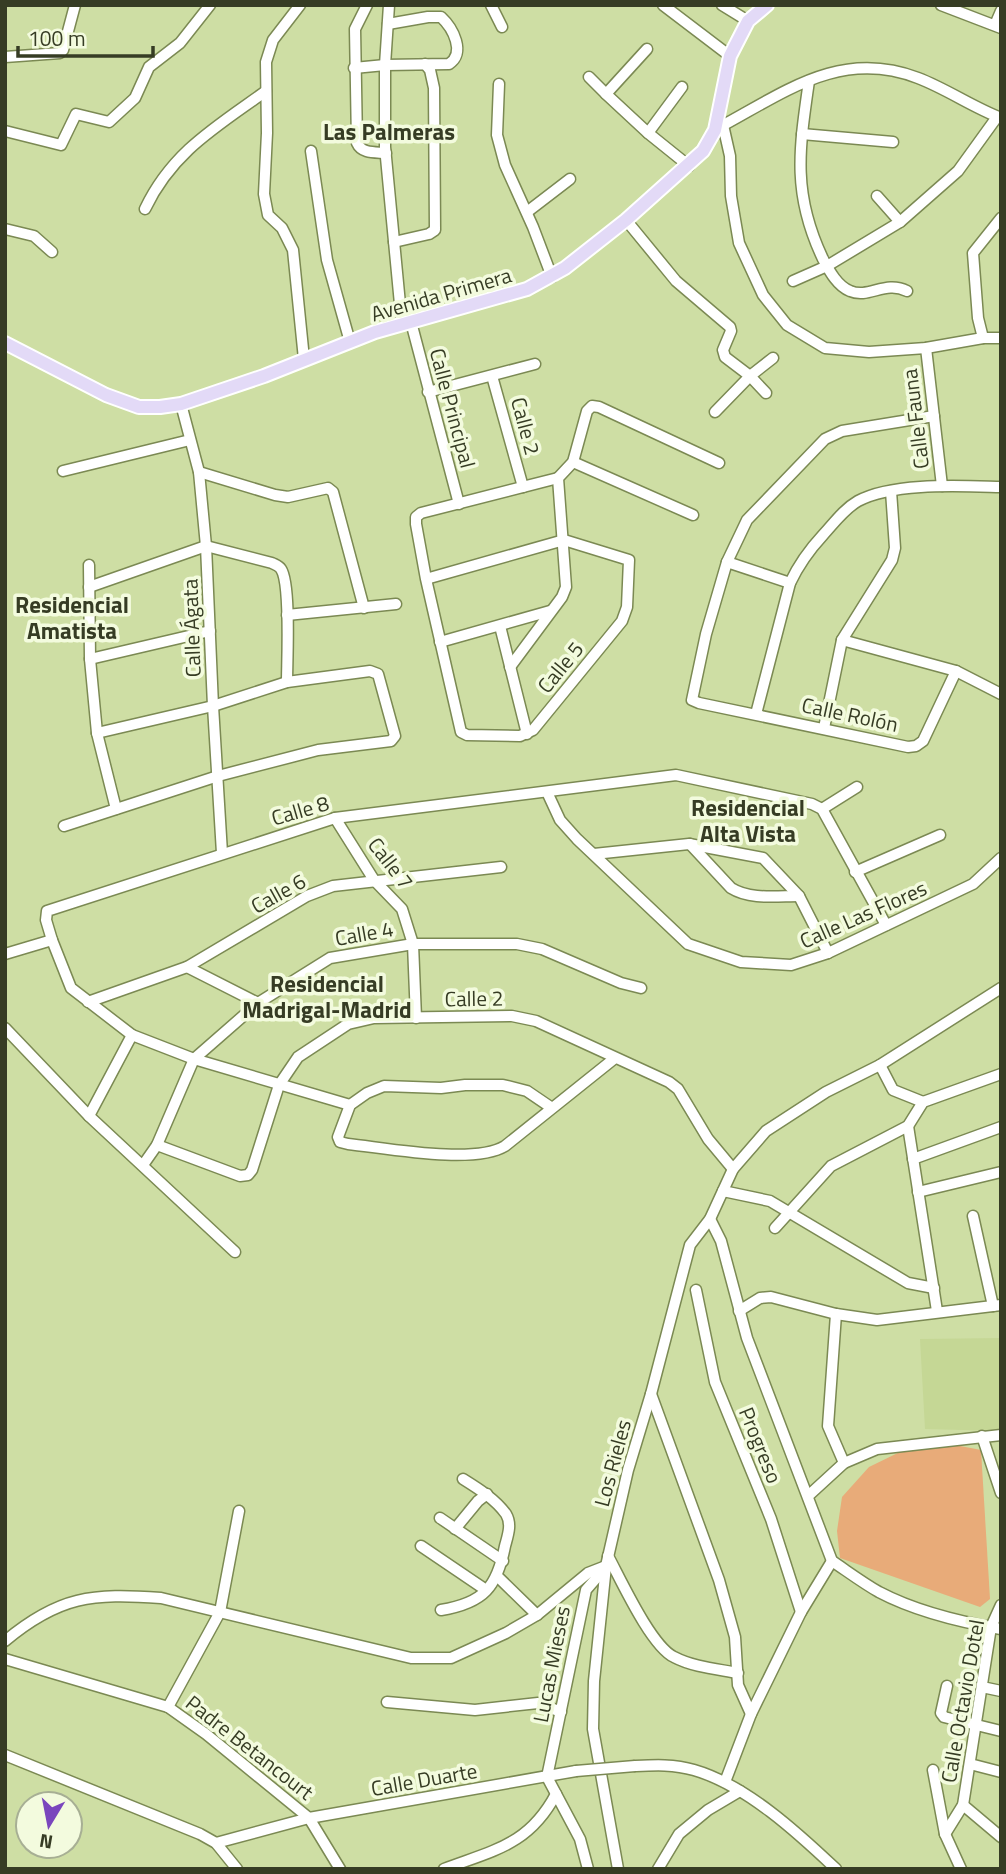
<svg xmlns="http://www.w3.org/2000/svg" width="1006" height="1874" viewBox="0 0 1006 1874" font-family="'Titillium Web',sans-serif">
<rect width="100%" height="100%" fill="#cedea4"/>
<path fill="#c5d795" d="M 1001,1338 L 1001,1431 L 925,1429 L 920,1339 Z"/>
<path fill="#e8ab79" d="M 950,1444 L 981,1450 L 990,1599 L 980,1607 L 840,1558 L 837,1531 L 842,1497 L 869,1467 L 908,1448 Z"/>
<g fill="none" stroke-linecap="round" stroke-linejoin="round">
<g stroke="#7b8953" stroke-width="13">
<g id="minor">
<path d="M 300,5 L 273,40 L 266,62 L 267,133 L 264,194 L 268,215 L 282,228 L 293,250 L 304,359"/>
<path d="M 367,5 L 355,29 L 357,143 C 362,154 375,152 386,153"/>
<path d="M 389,5 L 385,65 L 385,147 L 402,325"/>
<path d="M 491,5 L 502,27"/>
<path d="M 663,5 L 730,56"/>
<path d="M 722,5 L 748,21"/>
<path d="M 941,5 L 1001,28"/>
<path d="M 995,25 L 1001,11"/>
<path d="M 647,49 L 606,94 L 648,133 L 689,166"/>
<path d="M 5,57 L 60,53 L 63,50 L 75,5"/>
<path d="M 354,68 L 385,65 L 449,64 C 466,53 453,28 441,17 L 428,17 L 388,24"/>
<path d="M 589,77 L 606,94"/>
<path d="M 809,81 C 799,150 792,194 823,259 C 829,270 837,286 850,291 C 869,299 885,280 907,291"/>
<path d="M 499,84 L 497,135 L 505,165 L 533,227 L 552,277"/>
<path d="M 723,125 L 730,156 L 731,196 L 739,243 L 763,295 L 787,325 L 825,348 L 869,352 L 926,348 L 983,338 L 1001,338"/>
<path d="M 718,128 C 784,93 840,48 918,78 C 947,89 972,107 1001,118"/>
<path d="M 5,131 L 61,145 L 76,114 L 109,122 L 135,98 L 149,67 L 180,43 L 210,5"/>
<path d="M 648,133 L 682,87"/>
<path d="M 802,134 L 893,142"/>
<path d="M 311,151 L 327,260 L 350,342"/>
<path d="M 877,196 L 900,222"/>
<path d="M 145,209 C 172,152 216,127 266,91"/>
<path d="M 527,212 L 570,179"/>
<path d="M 626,220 L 676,281 L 730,327 L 731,331 L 723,350 L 725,357 L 750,376 L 766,393"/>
<path d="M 5,229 L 34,236 L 52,252"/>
<path d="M 394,242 L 429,234 L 435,230 L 434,88 L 430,70 L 425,64"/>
<path d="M 793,281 L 827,266 L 900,222 L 958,171 L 997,117"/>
<path d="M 411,322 L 459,504"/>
<path d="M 983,338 L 978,318 L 973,253 L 1001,218"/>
<path d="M 926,348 L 942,486"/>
<path d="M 492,376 L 523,487"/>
<path d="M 428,392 L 535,364"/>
<path d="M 181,404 L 199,472 L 206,546 L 213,706 L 222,853"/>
<path d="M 715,412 L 750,376 L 773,358"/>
<path d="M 934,416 L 842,431 L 825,439 L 747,520 L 727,562 L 706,634 L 692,700 L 699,703 L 908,747 L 916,746 L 923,741 L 956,671"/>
<path d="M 573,462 L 693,515"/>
<path d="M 63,471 L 190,440"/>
<path d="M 199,472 L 275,495 L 288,497 L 328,488 L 333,492 L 364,608"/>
<path d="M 727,562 L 790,583"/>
<path d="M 89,565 L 90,659 L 97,733 L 116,809"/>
<path d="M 426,579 L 564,540 L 629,560 L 627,607 L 622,621 L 533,730 L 520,736 L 467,735 L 461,732 L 426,579 L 416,524 L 416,517 L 421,513 L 558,478"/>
<path d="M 89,587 L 206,546 L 272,563 C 276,565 279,566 281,569 C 291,584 287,661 287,682"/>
<path d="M 287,615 L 396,604"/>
<path d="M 500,626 L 527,734"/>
<path d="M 842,640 L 956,671 L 1001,694"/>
<path d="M 440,642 L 550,611"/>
<path d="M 90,659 L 210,631"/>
<path d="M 510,667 L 562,597 L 566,587 L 558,478 L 573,462 L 587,411 L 592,406 L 599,407 L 719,463"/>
<path d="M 756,714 L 790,583 C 798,566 810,549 823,535 C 834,523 844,509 858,501 C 893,482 961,486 1001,487"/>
<path d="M 824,728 L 842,640 L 892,560 L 895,548 L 891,491"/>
<path d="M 547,792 L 560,820 L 577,839 L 688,944 L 741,962 L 791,965 L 828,953 L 973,884 L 1001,858"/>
<path d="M 822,809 L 857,787"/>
<path d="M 335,818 L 374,880 L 402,909 L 413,944 L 416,1018"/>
<path d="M 64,826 L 218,776 L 318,750 L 391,741 L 395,736 L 378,674 L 370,671 L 287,682 L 213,706 L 97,733"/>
<path d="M 690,844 L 731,888 C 750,900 777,896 799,896"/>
<path d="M 594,854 L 689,844 L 763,858 L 799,896 L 828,953"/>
<path d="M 855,872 L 940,835"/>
<path d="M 5,954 L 52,940"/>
<path d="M 187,967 L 258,1003"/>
<path d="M 88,1002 L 187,967 L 307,896 L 333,886 L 501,867"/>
<path d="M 5,1028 L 89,1116 L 235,1252"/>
<path d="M 880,1065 L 893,1090 L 923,1102"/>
<path d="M 350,1105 L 194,1059 L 132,1035 L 71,988 L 52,940 L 46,920 L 47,911 L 335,818 L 676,775 L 812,804 L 822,809 L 886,925"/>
<path d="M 552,1108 L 527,1091 L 503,1085 L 465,1085 L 441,1088 L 384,1086 L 367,1093 L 350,1105 L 338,1137 L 340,1142 L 348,1144 C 386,1148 474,1165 505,1146 L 615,1058"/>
<path d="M 89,1116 L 132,1035"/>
<path d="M 908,1126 L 937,1311"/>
<path d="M 157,1145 L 240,1176 L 248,1175 L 252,1170 L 279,1085 L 298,1057 L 348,1024 L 374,1018 L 512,1016 L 536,1021 L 669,1082 L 678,1089 L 708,1139 L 733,1169"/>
<path d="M 913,1159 L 1001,1127"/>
<path d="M 143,1165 L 157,1145 L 194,1059 L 258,1003 L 330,958 L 413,944 L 517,944 L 542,949 L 621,983 L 641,988"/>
<path d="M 723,1191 L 770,1201 L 908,1283 L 934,1288"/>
<path d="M 918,1192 L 1001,1172"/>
<path d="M 973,1216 L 993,1306"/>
<path d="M 710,1219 L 721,1241 L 747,1338 L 832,1561"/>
<path d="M 775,1228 L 831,1166 L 908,1126 L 923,1102 L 1001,1074"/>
<path d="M 696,1290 L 715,1382 L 771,1519 L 801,1612"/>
<path d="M 739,1311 L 760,1298 L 771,1297 L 836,1314 L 877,1320 L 1001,1305"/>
<path d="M 836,1314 L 828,1426 L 844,1463"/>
<path d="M 651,1394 L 719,1580 L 735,1637 L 738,1685 L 751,1714"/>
<path d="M 982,1436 L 1001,1493"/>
<path d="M 808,1496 L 844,1463 L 877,1449 L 1001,1435"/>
<path d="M 440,1518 L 503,1561"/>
<path d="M 455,1529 L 478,1501 L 487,1494"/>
<path d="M 421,1546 L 486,1590"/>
<path d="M 608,1556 C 621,1580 651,1646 674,1657 C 693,1667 717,1669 738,1673"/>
<path d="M 832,1561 C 847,1571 863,1583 879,1592 C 915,1611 960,1622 1001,1629"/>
<path d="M 497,1576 L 537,1615"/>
<path d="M 441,1610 C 484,1603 497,1587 505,1546 C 508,1535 512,1524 506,1514 C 495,1499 479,1489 463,1479"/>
<path d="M 5,1641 C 59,1596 92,1593 161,1598 L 411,1658 L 451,1658 L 506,1633 L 537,1615 L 588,1573 L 606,1566"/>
<path d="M 5,1659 L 168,1707 L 206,1734 L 309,1818 L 340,1869"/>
<path d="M 947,1686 L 941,1713 L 944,1717 L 1001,1731"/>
<path d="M 982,1687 L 1001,1691"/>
<path d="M 387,1702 L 475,1710 L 538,1703 L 561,1712"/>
<path d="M 168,1707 L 220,1612 L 239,1511"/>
<path d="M 5,1755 L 200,1834 L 216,1843 L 237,1869"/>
<path d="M 970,1764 L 1001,1772"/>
<path d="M 635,1766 C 655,1765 674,1764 694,1770 C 746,1785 798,1833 836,1869"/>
<path d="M 933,1770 L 945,1834 L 961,1869"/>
<path d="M 725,1782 L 751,1714 L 801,1612 L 832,1561"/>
<path d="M 963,1805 L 1001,1837"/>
<path d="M 945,1834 L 963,1805 L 991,1627 L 1001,1605"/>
<path d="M 216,1843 L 309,1818 L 576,1771"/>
<path d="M 444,1869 C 494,1850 529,1845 556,1794"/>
<path d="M 588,1869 L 580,1839 L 547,1777 L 586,1590 L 606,1567"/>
<path d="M 618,1869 L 593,1729 L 594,1681 L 606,1566 L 628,1470 L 651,1394 L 690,1245 L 710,1219 L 733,1169 L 766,1131 L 826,1092 L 880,1065 L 1001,988"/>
<path d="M 658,1869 L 679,1834 L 708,1810 L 740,1791"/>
</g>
</g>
<g stroke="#fff" stroke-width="16">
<path id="major" d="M 5,343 L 106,395 L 139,407 L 160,407 L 181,404 L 264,376 L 375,332 L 527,289 L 565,268 L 626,220 L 703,151 L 715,130 L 730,56 L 748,21 L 767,5"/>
</g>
<use href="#minor" stroke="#fff" stroke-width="10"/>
<use href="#major" stroke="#e3daf7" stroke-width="12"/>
<g stroke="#7b8953" stroke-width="13" stroke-linecap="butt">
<path id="minor-bridge" d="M 576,1771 L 635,1766"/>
</g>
<use href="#minor-bridge" stroke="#fff" stroke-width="10"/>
</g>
<g text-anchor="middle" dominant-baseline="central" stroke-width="7" stroke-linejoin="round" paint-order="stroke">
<g font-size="21" fill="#363c24" stroke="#f3fbde">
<text transform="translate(441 294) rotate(-16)">Avenida Primera</text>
<text transform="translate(453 408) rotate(75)">Calle Principal</text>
<text transform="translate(915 419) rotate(-97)">Calle Fauna</text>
<text transform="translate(526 426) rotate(75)">Calle 2</text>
<text transform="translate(191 628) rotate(-92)">Calle Ágata</text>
<text transform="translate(560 667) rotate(-51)">Calle 5</text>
<text transform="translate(850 714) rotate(12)">Calle Rolón</text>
<text transform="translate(300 810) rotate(-16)">Calle 8</text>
<text transform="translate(391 863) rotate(52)">Calle 7</text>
<text transform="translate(278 893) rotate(-29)">Calle 6</text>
<text transform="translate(863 914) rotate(-24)">Calle Las Flores</text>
<text transform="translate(364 933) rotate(-10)">Calle 4</text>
<text transform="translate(474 998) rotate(-1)">Calle 2</text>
<text transform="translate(761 1445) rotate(68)">Progreso</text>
<text transform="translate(612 1463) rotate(-75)">Los Rieles</text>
<text transform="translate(551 1664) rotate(-79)">Lucas Mieses</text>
<text transform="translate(962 1701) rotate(-80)">Calle Octavio Dotel</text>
<text transform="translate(250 1747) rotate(38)">Padre Betancourt</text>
<text transform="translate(424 1779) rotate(-10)">Calle Duarte</text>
</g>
<g font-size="23" font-weight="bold" fill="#363c24" stroke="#f3fbde">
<text x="389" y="131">Las Palmeras</text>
<text x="72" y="604">Residencial<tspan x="72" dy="26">Amatista</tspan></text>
<text x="748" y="807">Residencial<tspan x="748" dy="26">Alta Vista</tspan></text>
<text x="327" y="983">Residencial<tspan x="327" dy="26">Madrigal-Madrid</tspan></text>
</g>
</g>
<rect width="1006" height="1874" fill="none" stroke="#363c24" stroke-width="14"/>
<g transform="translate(49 1825) rotate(190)"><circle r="33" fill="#f3fbde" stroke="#a7af94" stroke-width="2"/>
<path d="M0-5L12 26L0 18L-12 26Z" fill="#7a46bd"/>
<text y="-10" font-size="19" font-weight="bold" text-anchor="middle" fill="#363c24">N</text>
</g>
<path d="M18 46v10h135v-10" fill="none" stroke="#363c24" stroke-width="3.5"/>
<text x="28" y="46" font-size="21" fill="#363c24" stroke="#f3fbde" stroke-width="5" paint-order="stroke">100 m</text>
</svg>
